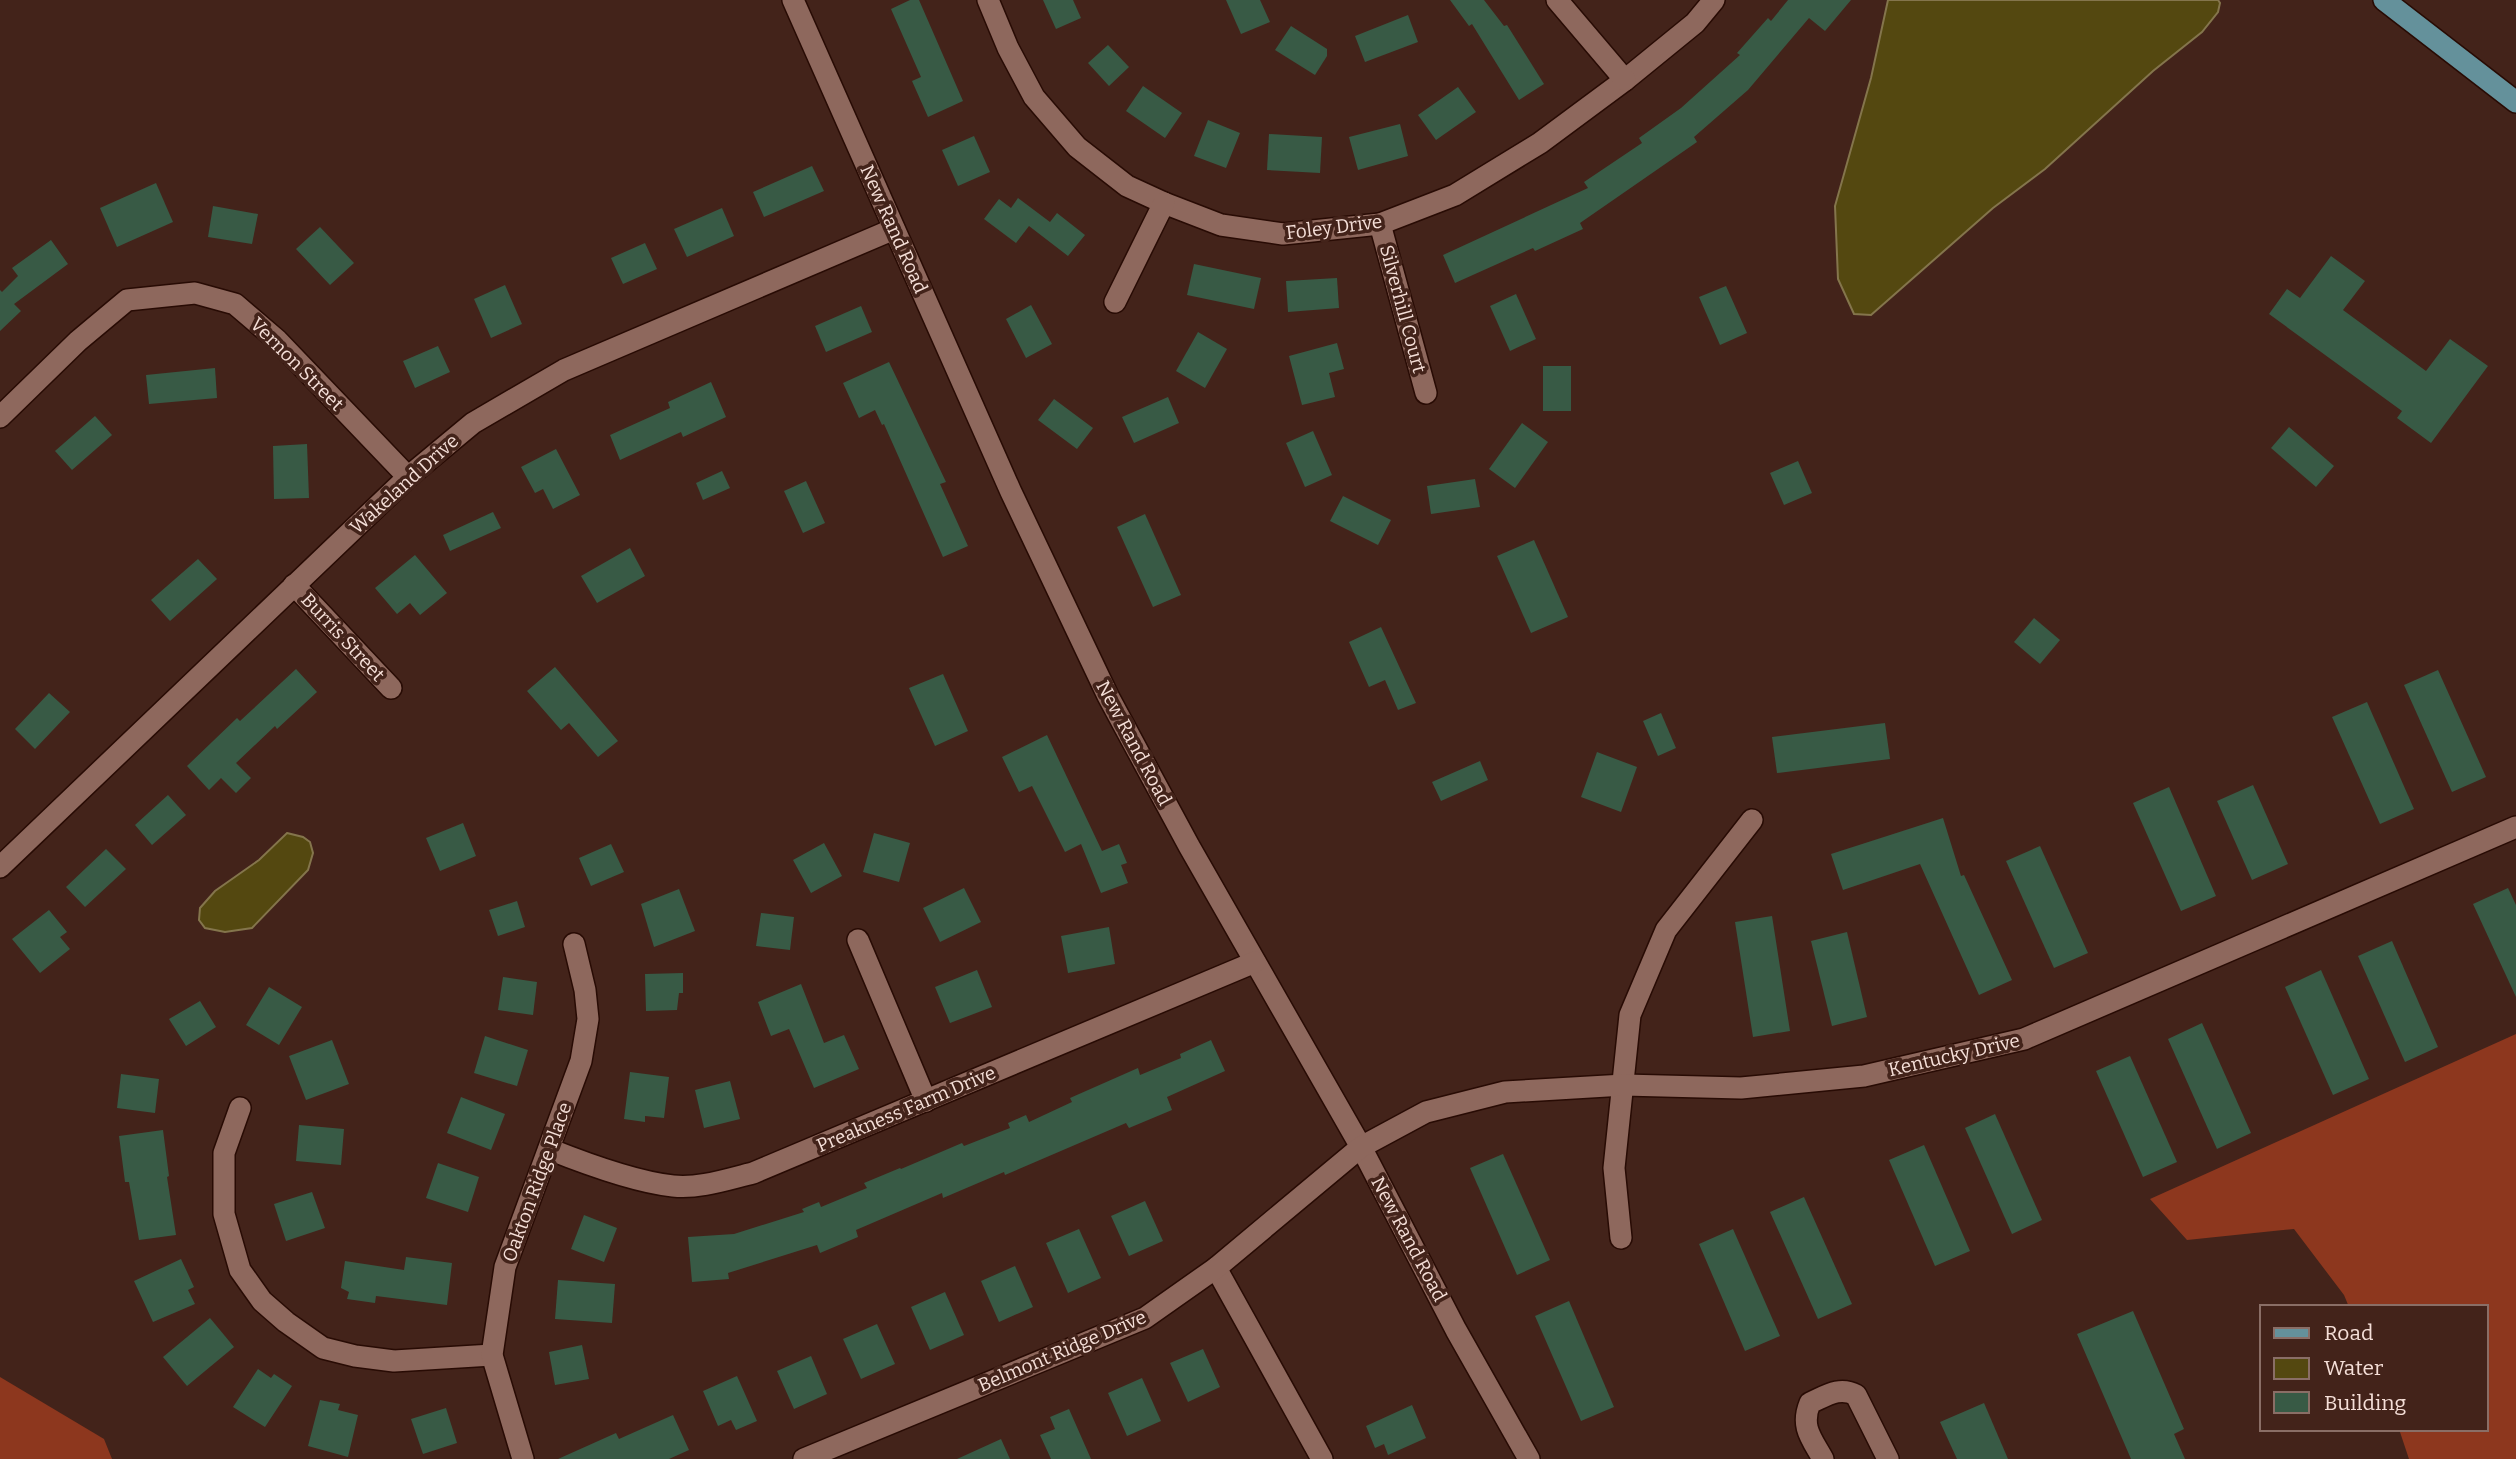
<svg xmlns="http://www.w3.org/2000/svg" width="2516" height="1459" viewBox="0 0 2516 1459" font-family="Bitter,serif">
<rect width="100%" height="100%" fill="#43231a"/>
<g fill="#8d371e">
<path d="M 2516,1034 L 2516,1459 L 2409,1459 L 2399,1429 L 2486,1429 L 2486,1307 L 2349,1307 L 2344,1295 L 2294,1229 L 2187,1240 L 2150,1199 Z"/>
<path d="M 0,1377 L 104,1439 L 112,1459 L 0,1459 Z"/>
</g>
<g fill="#544810" stroke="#84754c" stroke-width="2">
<path d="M 1888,0 L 2218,0 L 2220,3 L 2218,12 L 2202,32 L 2153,71 L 2045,169 L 1993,208 L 1871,315 L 1854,314 L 1838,279 L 1835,206 L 1871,78 Z"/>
<path d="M 287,833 L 303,837 L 310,842 L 313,853 L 308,870 L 252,928 L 225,932 L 205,928 L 199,920 L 200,908 L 215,891 L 259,860 Z"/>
</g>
<g fill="#385a45">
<path d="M 910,0 L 919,0 L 963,101 L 928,117 L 912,81 L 921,77 L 891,9 Z"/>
<path d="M 1043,0 L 1073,0 L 1081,18 L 1056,29 Z"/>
<path d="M 1226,0 L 1260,0 L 1270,22 L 1241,34 Z"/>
<path d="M 1450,0 L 1484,0 L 1504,26 L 1507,25 L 1544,84 L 1519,100 L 1472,24 L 1469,26 Z"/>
<path d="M 1788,0 L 1851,0 L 1825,31 L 1809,18 L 1748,90 L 1694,137 L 1697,142 L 1580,223 L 1583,229 L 1535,251 L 1533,248 L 1455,283 L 1443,255 L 1588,188 L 1584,182 L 1642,143 L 1639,138 L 1681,108 L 1740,55 L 1737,53 L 1768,18 L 1771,21 Z"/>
<path d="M 1408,15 L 1418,42 L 1365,62 L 1355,36 Z"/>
<path d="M 1291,26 L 1327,49 L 1327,56 L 1315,75 L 1275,50 Z"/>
<path d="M 1108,45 L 1129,67 L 1109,86 L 1088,63 Z"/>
<path d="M 1143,86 L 1182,113 L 1165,138 L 1126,111 Z"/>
<path d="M 1458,87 L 1476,112 L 1436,140 L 1418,115 Z"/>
<path d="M 1208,120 L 1240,133 L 1226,168 L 1194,156 Z"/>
<path d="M 1400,124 L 1408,156 L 1358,170 L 1349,137 Z"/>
<path d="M 1269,134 L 1322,137 L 1320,173 L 1267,170 Z"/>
<path d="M 974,136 L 990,172 L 958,186 L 942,150 Z"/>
<path d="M 812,166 L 824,191 L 764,217 L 753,192 Z"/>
<path d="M 156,183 L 173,222 L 117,247 L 100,208 Z"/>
<path d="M 1018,198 L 1050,222 L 1057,213 L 1085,235 L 1068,256 L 1029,226 L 1016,243 L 984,219 L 999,199 L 1011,208 Z"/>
<path d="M 213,206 L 258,214 L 252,244 L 208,237 Z"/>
<path d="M 722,208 L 734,236 L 687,257 L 674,229 Z"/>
<path d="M 320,227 L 354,263 L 330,285 L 296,249 Z"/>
<path d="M 51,240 L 68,264 L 14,304 L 21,311 L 0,331 L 0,290 L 2,292 L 18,276 L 12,268 Z"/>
<path d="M 645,243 L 657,269 L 623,284 L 611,258 Z"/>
<path d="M 2331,256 L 2365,281 L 2343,310 L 2426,371 L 2450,339 L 2488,366 L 2431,443 L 2397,418 L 2402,411 L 2269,314 L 2287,289 L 2300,298 Z"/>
<path d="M 1194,264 L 1261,278 L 1254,309 L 1187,295 Z"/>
<path d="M 1337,278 L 1339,308 L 1288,312 L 1286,281 Z"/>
<path d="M 505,285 L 522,324 L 491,338 L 474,299 Z"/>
<path d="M 1726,286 L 1747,333 L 1720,345 L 1699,297 Z"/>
<path d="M 1516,294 L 1536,339 L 1510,351 L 1490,306 Z"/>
<path d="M 1031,305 L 1052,344 L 1026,358 L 1006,319 Z"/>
<path d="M 861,306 L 872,332 L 826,352 L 815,326 Z"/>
<path d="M 1198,332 L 1227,349 L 1205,388 L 1176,371 Z"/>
<path d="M 1337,343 L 1344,369 L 1329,373 L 1335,397 L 1302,405 L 1289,356 Z"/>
<path d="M 438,346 L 450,372 L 415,388 L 403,361 Z"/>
<path d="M 889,362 L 946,482 L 940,484 L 968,546 L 943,557 L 884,424 L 882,425 L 875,410 L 859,418 L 843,383 Z"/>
<rect x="1543" y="366" width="28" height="45"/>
<path d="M 215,368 L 217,398 L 149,404 L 146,375 Z"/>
<path d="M 711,382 L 726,417 L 683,437 L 681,432 L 620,460 L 610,435 L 670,408 L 668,402 Z"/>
<path d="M 1168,397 L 1179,423 L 1134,443 L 1122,417 Z"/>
<path d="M 1054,399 L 1093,428 L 1077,449 L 1038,420 Z"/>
<path d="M 95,416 L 112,435 L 72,470 L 55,451 Z"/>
<path d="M 1522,423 L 1548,442 L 1515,488 L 1489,469 Z"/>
<path d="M 2289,427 L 2334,466 L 2316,487 L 2271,448 Z"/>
<path d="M 1313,431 L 1332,475 L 1305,487 L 1286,443 Z"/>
<path d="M 307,444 L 309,498 L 274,499 L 273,446 Z"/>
<path d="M 556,449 L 580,495 L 553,509 L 543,489 L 535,493 L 521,467 Z"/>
<path d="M 1798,461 L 1812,493 L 1784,505 L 1770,473 Z"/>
<path d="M 722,471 L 730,488 L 703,500 L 696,483 Z"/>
<path d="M 1475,479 L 1480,507 L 1431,514 L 1427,486 Z"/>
<path d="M 806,481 L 825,523 L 803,533 L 784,491 Z"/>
<path d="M 1343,496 L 1391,520 L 1378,545 L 1330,521 Z"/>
<path d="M 493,512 L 501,528 L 450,551 L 443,535 Z"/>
<path d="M 1145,514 L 1181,595 L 1153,607 L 1117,527 Z"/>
<path d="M 1534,540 L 1568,617 L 1531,633 L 1497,556 Z"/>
<path d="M 630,548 L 645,576 L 597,603 L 581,576 Z"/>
<path d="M 415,555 L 447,593 L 420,615 L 410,603 L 397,614 L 375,588 Z"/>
<path d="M 198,559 L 217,579 L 170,621 L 151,600 Z"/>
<path d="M 2034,618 L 2060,640 L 2040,664 L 2014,642 Z"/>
<path d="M 1381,627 L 1416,703 L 1398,710 L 1385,680 L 1369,687 L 1349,642 Z"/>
<path d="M 555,667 L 618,741 L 598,757 L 569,723 L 561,730 L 527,691 Z"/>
<path d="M 296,669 L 317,692 L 277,729 L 275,726 L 236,763 L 251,778 L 236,793 L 221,778 L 209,790 L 187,766 L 237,718 L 240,721 Z"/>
<path d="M 2438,670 L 2486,777 L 2452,792 L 2404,685 Z"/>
<path d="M 943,674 L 968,731 L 935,746 L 909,688 Z"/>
<path d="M 49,693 L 70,712 L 35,749 L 15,729 Z"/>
<path d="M 2367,702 L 2414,809 L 2380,824 L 2332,717 Z"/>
<path d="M 1661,713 L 1676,748 L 1658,756 L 1643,721 Z"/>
<path d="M 1885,723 L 1890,759 L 1777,773 L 1772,737 Z"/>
<path d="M 1047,735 L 1102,851 L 1119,844 L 1127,863 L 1121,865 L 1128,883 L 1101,893 L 1081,844 L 1065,852 L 1032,786 L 1019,792 L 1002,757 Z"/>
<path d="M 1597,752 L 1637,767 L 1621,812 L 1581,797 Z"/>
<path d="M 1480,761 L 1488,780 L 1441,801 L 1432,782 Z"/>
<path d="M 2253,785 L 2288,864 L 2252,880 L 2217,801 Z"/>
<path d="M 2169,787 L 2216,896 L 2181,911 L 2133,803 Z"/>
<path d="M 168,795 L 186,815 L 152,845 L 135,825 Z"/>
<path d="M 1943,818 L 1961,876 L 1964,875 L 2012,980 L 1979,995 L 1920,864 L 1843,890 L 1831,854 Z"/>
<path d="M 463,823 L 476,856 L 440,871 L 426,838 Z"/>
<path d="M 874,833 L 910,843 L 899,882 L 863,872 Z"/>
<path d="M 824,843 L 842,876 L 811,893 L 793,860 Z"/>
<path d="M 611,844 L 624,872 L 591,886 L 579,858 Z"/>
<path d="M 2040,846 L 2088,953 L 2054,968 L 2006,861 Z"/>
<path d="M 106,849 L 126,869 L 85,907 L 66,887 Z"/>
<path d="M 964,888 L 981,922 L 940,942 L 923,908 Z"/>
<path d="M 2508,888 L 2516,905 L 2516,997 L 2473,904 Z"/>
<path d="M 679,889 L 695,931 L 654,947 L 641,904 Z"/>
<path d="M 517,901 L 525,927 L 498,936 L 489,910 Z"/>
<path d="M 49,910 L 67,932 L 60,937 L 70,949 L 40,973 L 12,939 Z"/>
<path d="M 761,913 L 794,917 L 790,950 L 756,946 Z"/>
<path d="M 1772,916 L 1790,1031 L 1753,1037 L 1735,922 Z"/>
<path d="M 1109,927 L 1115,964 L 1068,973 L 1061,936 Z"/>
<path d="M 1847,932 L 1867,1017 L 1832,1026 L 1811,941 Z"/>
<path d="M 2392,941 L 2438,1047 L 2405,1062 L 2358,956 Z"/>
<path d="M 977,970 L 992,1007 L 950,1023 L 935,987 Z"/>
<path d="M 2321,970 L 2369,1079 L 2333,1095 L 2285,987 Z"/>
<path d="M 683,973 L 683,993 L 679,993 L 677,1010 L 646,1011 L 645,974 Z"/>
<path d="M 503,977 L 537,982 L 533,1015 L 498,1010 Z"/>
<path d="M 801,984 L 824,1043 L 844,1035 L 859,1069 L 814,1088 L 789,1029 L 771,1036 L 758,1002 Z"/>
<path d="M 269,987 L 302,1007 L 279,1045 L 246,1025 Z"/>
<path d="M 200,1001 L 216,1027 L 186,1046 L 169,1019 Z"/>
<path d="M 2202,1023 L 2251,1133 L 2217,1149 L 2168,1039 Z"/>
<path d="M 485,1036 L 528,1050 L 517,1086 L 474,1073 Z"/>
<path d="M 332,1040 L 349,1084 L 306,1100 L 289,1056 Z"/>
<path d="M 1211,1040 L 1225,1071 L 1167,1097 L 1172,1110 L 1129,1128 L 1126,1123 L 1005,1175 L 1004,1172 L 943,1198 L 942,1193 L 856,1230 L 858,1237 L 820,1253 L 817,1245 L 728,1273 L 729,1279 L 692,1282 L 688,1237 L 734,1234 L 804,1212 L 802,1209 L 819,1202 L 821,1207 L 867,1188 L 864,1183 L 900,1168 L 901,1169 L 962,1143 L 964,1146 L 1010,1128 L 1008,1123 L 1026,1115 L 1029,1122 L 1072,1102 L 1070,1098 L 1138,1068 L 1140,1075 L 1181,1058 L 1180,1054 Z"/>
<path d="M 2130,1056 L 2177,1162 L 2143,1177 L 2096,1071 Z"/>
<path d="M 630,1072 L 669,1077 L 664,1118 L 645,1116 L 645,1122 L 624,1119 Z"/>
<path d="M 121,1074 L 159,1079 L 155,1113 L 117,1108 Z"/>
<path d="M 730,1081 L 740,1119 L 704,1128 L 695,1090 Z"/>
<path d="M 461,1097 L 505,1114 L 491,1150 L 447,1133 Z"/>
<path d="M 1995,1114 L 2042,1220 L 2012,1234 L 1965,1128 Z"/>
<path d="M 299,1125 L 344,1129 L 341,1165 L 296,1161 Z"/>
<path d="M 163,1130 L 169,1176 L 167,1177 L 176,1235 L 139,1240 L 129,1182 L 125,1182 L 119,1136 Z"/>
<path d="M 1924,1145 L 1970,1251 L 1935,1266 L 1889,1160 Z"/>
<path d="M 1503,1154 L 1550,1260 L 1517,1275 L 1470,1168 Z"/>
<path d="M 438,1163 L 479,1177 L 468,1212 L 426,1198 Z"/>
<path d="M 312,1192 L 325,1228 L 286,1241 L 274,1204 Z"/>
<path d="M 1804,1197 L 1852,1304 L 1818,1319 L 1770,1212 Z"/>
<path d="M 1145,1201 L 1163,1241 L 1129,1256 L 1111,1216 Z"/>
<path d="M 584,1215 L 617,1228 L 604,1262 L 571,1249 Z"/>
<path d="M 1079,1229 L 1101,1278 L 1068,1293 L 1046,1243 Z"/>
<path d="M 1733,1229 L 1780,1336 L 1745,1351 L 1699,1244 Z"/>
<path d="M 406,1257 L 452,1263 L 447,1305 L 376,1296 L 375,1303 L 347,1299 L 349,1292 L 341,1288 L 345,1261 L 404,1270 Z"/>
<path d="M 181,1259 L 194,1287 L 188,1290 L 195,1304 L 153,1322 L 134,1281 Z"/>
<path d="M 1015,1266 L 1033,1307 L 999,1322 L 981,1281 Z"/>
<path d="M 558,1280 L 615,1284 L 612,1323 L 555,1319 Z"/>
<path d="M 945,1292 L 964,1335 L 930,1350 L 911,1307 Z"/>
<path d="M 1569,1301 L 1614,1407 L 1581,1421 L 1535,1316 Z"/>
<path d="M 2133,1311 L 2184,1429 L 2174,1434 L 2185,1459 L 2131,1459 L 2077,1334 Z"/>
<path d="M 210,1318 L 234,1347 L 187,1386 L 163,1357 Z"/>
<path d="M 877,1324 L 895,1364 L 861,1379 L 843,1339 Z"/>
<path d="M 582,1345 L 589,1379 L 555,1385 L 549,1352 Z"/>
<path d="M 1203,1349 L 1220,1387 L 1188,1402 L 1170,1363 Z"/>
<path d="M 811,1356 L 827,1394 L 794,1409 L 777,1371 Z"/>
<path d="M 258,1369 L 271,1378 L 274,1374 L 292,1386 L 265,1427 L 233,1407 Z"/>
<path d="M 737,1376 L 757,1421 L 736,1430 L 731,1420 L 718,1426 L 703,1391 Z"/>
<path d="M 1142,1378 L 1161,1421 L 1127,1436 L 1108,1393 Z"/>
<path d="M 320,1400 L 340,1404 L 338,1410 L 358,1415 L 348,1457 L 308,1446 Z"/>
<path d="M 1984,1403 L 2008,1459 L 1957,1459 L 1940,1422 Z"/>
<path d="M 1412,1405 L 1426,1438 L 1388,1455 L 1384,1444 L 1375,1448 L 1366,1426 Z"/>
<path d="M 446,1408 L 457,1443 L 423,1454 L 411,1419 Z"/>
<path d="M 1069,1409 L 1091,1459 L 1051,1459 L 1040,1435 L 1055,1429 L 1050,1417 Z"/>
<path d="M 673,1415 L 689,1450 L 669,1459 L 558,1459 L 616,1433 L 619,1439 Z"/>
<path d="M 1001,1439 L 1010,1459 L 957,1459 Z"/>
</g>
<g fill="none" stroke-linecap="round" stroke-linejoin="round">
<g stroke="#280b04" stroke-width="24">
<g id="minor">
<path d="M 793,0 L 1011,492 L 1108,696 L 1189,846 L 1361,1147 L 1456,1330 L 1529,1459"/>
<path d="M 988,0 L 1008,48 L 1034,97 L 1077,147 L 1127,186 L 1164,203 L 1221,225 L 1283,234 L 1380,224 L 1455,195 L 1540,143 L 1625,80 L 1695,23 L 1714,0"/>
<path d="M 1557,0 L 1625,80"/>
<path d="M 1380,224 L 1426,393"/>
<path d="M 1115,302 L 1164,203"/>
<path d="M 0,417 L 78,341 L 127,300 L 195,293 L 235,304 L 277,340 L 408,477"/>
<path d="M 294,585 L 391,688"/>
<path d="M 0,867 L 408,477 L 473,423 L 564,370 L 894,229"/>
<path d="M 858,940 L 926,1101"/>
<path d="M 240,1108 L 224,1153 L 224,1214 L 240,1270 L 262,1301 L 286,1322 L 323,1348 L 355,1356 L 394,1361 L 492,1355"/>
<path d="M 549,1149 C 584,1163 635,1182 673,1186 C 699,1189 728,1179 753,1173 L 1255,962"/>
<path d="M 1621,1238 L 1614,1168 L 1630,1015 L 1666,930 L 1752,820"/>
<path d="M 1216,1268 L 1322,1459"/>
<path d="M 523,1459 L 492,1355 L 505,1267 L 581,1061 L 588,1019 L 585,990 L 574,944"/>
<path d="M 804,1459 L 1145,1318 L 1216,1268 L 1361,1147 L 1426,1112 L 1505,1092 L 1624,1085 L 1741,1088 L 1864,1076 L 2024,1039 L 2516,827"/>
<path d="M 1823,1459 C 1812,1439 1800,1427 1810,1403 C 1826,1396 1839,1386 1856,1395 L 1888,1459"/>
</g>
</g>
<g stroke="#280b04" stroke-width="24">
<path id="major" d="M 2384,0 L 2516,102"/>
</g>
<use href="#minor" stroke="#8e685d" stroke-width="21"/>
<use href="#major" stroke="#64919b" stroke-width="21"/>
</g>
<g text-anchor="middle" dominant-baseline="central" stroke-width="7" stroke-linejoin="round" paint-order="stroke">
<g font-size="19" fill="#f5dfd8" stroke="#43231a">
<text transform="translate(1334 227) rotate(-7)">Foley Drive</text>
<text transform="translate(894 229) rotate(66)">New Rand Road</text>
<text transform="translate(1403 309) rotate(75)">Silverhill Court</text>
<text transform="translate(297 364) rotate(45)">Vernon Street</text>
<text transform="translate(404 484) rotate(-42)">Wakeland Drive</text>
<text transform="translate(343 637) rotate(47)">Burris Street</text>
<text transform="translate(1134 743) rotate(62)">New Rand Road</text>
<text transform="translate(1954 1055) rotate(-13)">Kentucky Drive</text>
<text transform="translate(906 1109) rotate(-23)">Preakness Farm Drive</text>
<text transform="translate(537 1182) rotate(-70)">Oakton Ridge Place</text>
<text transform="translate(1409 1239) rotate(62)">New Rand Road</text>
<text transform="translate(1062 1351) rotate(-23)">Belmont Ridge Drive</text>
</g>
</g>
<rect x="2260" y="1305" width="228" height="126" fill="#43231a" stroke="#8a6e66" stroke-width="2"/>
<rect x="2274" y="1328" width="35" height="10" fill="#64919b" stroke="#8a6e66" stroke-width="2"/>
<text x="2324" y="1340" font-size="21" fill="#f5dfd8">Road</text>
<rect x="2274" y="1358" width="35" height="21" fill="#544810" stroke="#8a6e66" stroke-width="2"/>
<text x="2324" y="1375" font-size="21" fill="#f5dfd8">Water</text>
<rect x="2274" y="1392" width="35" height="21" fill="#385a45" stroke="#8a6e66" stroke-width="2"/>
<text x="2324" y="1410" font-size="21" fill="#f5dfd8">Building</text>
</svg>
